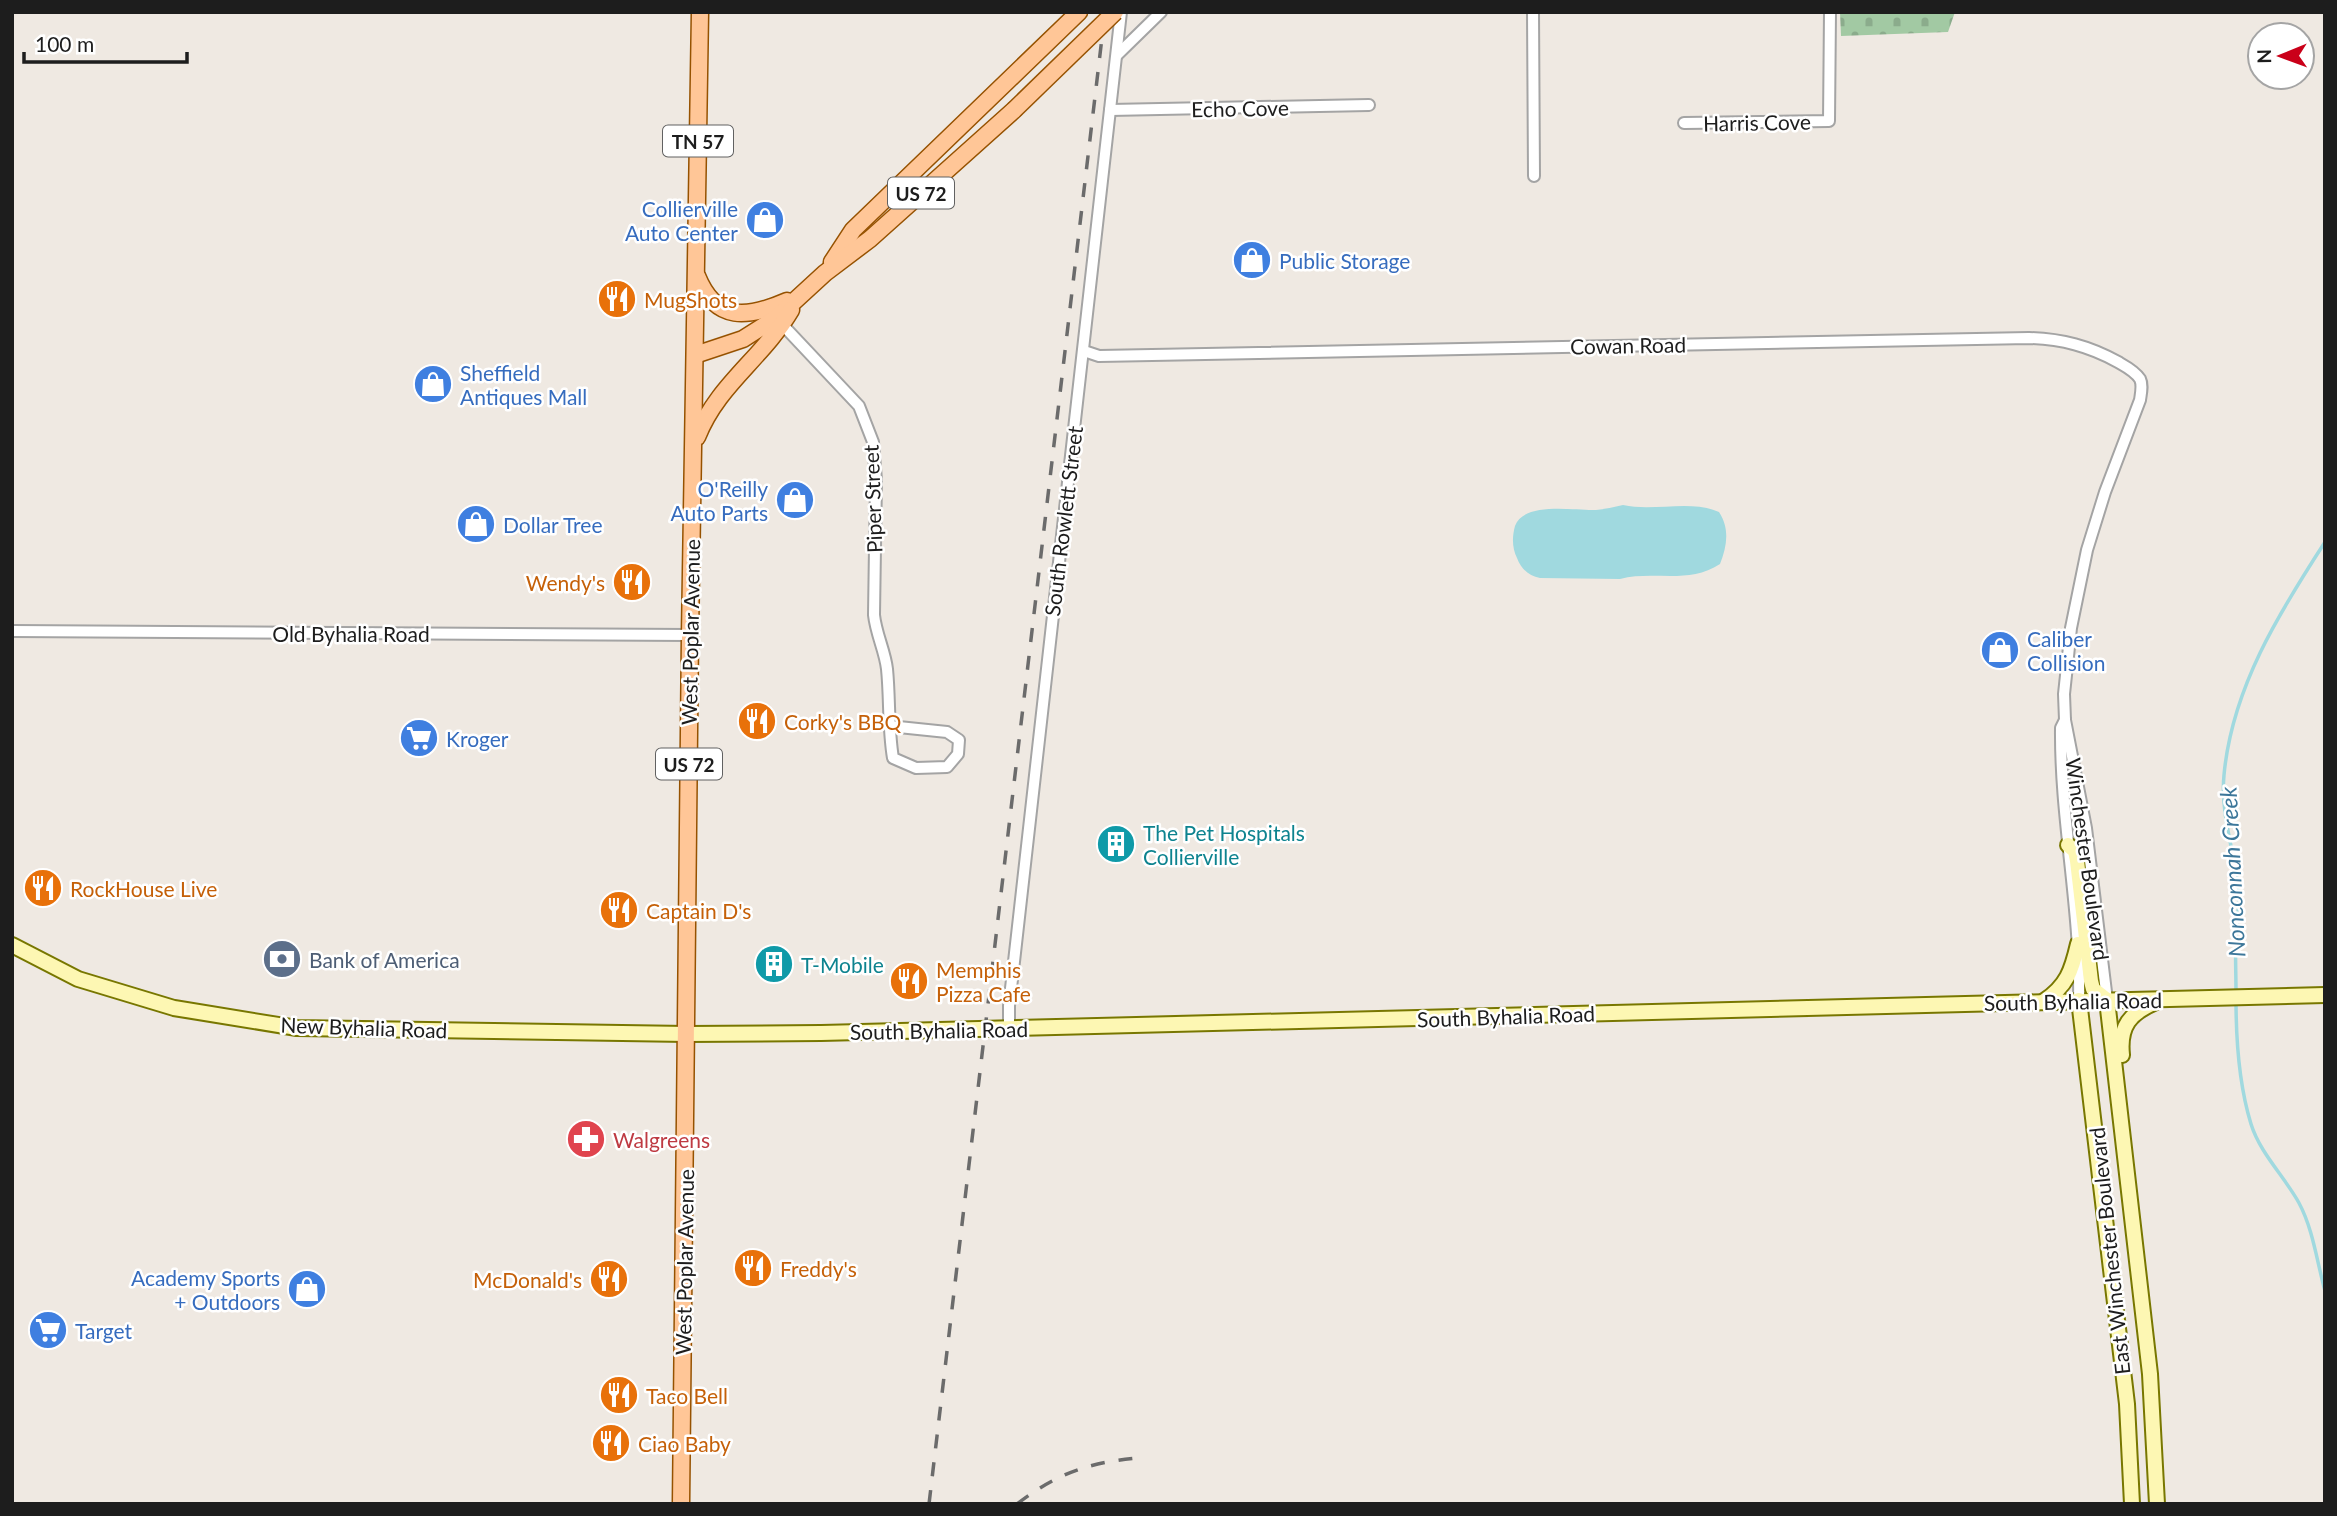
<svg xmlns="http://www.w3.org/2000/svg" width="2337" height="1516" viewBox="0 0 2337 1516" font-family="Lato,sans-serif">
<defs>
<pattern id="cemetery-stones" width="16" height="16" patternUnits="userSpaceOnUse" patternTransform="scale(1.75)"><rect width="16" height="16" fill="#a2c9a3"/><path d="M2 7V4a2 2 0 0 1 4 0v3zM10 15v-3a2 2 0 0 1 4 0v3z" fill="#8bac8c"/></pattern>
</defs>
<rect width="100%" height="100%" fill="#efe9e2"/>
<path fill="url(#cemetery-stones)" d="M 1840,12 L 1955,12 L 1948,32 L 1841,36 Z"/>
<path fill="#a0d9df" d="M 1623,505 C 1654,512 1690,499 1719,512 C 1730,529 1727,546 1720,564 C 1688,585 1654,570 1620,579 L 1540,578 C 1529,576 1521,569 1517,558 C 1512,548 1512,537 1515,526 C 1524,501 1575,511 1596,510 C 1605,509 1614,507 1623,505 Z"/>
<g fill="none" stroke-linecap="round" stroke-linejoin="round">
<g stroke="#a0d9df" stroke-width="3.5">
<path d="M 2236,992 C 2236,973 2235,953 2236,934 C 2237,921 2239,909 2239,896 C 2236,855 2220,816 2224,775 C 2232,688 2279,613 2325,542"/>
<path d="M 2236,1000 C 2236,1040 2239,1085 2251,1124 C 2260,1153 2284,1176 2299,1203 C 2313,1229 2317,1262 2325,1291"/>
</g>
<g stroke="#a4a4a4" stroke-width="14">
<g id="minor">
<path d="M 1533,12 L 1534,176"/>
<path d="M 1117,55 L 1161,12"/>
<path d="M 1110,110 L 1369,105"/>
<path d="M 1684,123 L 1829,121 L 1830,12"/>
<path d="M 779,321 L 859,406 L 873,442 L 876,480 L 874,615 C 876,634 885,651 887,669 C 890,699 888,729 893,758 L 916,768 L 947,767 L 958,754 L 959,740 L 947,732 L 889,726"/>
<path d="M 1084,351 L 1099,356 L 2029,338 C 2062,339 2089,346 2118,362 C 2125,366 2135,371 2140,379 C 2143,385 2141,393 2140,400 L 2105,492 L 2087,550 L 2071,628 L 2064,694 L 2065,720 L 2086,828 L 2107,1000"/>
<path d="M 12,631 L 690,635"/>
<path d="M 2065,720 L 2061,728 C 2060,819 2081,909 2079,1000"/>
<path d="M 1009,1029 L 1009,1006 L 1121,12"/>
</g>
</g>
<g stroke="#787700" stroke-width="18">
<g id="secondary">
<path d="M 2068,845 L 2075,851 L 2077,861 L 2091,981 L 2093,989 L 2107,1000"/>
<path d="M 12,945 L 78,979 L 174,1008 L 297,1028 L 687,1034 L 821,1033 L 2325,995"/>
<path d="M 2079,1000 L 2127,1404 L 2132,1504"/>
<path d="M 2107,1000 L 2150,1374 L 2157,1504"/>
<path d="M 2044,1001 C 2067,986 2072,970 2078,944"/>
<path d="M 2122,1055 C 2119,1026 2130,1013 2156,1002"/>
</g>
</g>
<g stroke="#965200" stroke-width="19">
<g id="primary">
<path d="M 832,262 L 853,230 L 1079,12"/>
<path d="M 697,276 C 716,323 748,318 787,301"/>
<path d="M 695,355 L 743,339 L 776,318 L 825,273 L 870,239 L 1014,110"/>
<path d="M 697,437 C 718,384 762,359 791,310"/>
<path d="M 681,1504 L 690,635 L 700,12"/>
</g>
</g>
<use href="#minor" stroke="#fff" stroke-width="10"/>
<use href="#secondary" stroke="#fdf7b3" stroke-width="14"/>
<use href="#primary" stroke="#ffc697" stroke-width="16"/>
<g stroke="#6b6b6b" stroke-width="3.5" stroke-dasharray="14 14" stroke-linecap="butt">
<path d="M 929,1504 L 1105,12"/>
<path d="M 1017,1504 C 1056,1474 1087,1463 1136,1458"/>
</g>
<g stroke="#965200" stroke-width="19" stroke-linecap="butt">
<path id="primary-bridge" d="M 1014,110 L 1115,12"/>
</g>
<use href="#primary-bridge" stroke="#ffc697" stroke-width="16"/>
</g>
<defs>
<g id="shop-disc" transform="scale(2.0125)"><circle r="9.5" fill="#3f7fe0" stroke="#fff"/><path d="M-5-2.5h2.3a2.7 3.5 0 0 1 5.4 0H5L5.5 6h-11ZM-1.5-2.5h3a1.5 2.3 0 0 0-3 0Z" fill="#fff"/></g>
<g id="restaurant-disc" transform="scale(2.0125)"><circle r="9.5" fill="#e8710a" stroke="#fff"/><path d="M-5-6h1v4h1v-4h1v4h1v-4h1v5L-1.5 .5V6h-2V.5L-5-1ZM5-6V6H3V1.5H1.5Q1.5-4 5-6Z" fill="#fff"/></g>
<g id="supermarket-disc" transform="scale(2.0125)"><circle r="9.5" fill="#3f7fe0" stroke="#fff"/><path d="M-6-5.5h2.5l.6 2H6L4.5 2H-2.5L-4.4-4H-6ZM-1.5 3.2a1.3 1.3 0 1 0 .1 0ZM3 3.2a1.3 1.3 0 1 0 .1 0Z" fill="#fff"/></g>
<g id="building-disc" transform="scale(2.0125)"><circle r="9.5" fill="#0f9aa8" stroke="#fff"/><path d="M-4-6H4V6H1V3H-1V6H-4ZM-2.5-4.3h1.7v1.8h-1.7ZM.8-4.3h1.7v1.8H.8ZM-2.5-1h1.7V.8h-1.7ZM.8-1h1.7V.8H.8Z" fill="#fff"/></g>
<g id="bank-disc" transform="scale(2.0125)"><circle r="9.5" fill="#5c6f8a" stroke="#fff"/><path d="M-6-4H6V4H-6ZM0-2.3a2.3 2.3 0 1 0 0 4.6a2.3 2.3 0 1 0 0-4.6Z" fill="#fff"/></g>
<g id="pharmacy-disc" transform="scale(2.0125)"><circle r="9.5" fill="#e0444e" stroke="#fff"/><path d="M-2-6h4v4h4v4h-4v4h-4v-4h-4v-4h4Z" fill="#fff"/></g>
</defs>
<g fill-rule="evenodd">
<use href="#shop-disc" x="765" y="220"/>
<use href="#shop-disc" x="1252" y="260"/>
<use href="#restaurant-disc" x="617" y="299"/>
<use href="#shop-disc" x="433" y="384"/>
<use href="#shop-disc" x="795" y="500"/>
<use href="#shop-disc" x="476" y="524"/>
<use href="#restaurant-disc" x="632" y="582"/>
<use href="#shop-disc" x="2000" y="650"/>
<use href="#restaurant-disc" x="757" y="721"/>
<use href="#supermarket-disc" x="419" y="738"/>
<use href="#building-disc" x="1116" y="844"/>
<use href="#restaurant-disc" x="43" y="888"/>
<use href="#restaurant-disc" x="619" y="910"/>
<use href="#bank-disc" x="282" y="959"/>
<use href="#building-disc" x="774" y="964"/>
<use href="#restaurant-disc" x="909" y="981"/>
<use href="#pharmacy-disc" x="586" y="1139"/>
<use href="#restaurant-disc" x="753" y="1268"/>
<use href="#restaurant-disc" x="609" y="1279"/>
<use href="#shop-disc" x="307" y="1289"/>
<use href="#supermarket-disc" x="48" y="1330"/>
<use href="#restaurant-disc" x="619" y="1395"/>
<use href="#restaurant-disc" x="611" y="1443"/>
</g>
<g text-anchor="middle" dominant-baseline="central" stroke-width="5" stroke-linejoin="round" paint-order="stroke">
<g fill="#fff" stroke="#616161" stroke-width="2">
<rect x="663" y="125.5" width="70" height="31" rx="5"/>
<rect x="888" y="177.5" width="66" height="31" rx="5"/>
<rect x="656" y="748.5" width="66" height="31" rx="5"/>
</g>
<g font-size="19" font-weight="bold" fill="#1d1d1d">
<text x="698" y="141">TN 57</text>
<text x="921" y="193">US 72</text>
<text x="689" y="764">US 72</text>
</g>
<g font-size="21" fill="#1d1d1d" stroke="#fff">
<text transform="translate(1240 108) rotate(-1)">Echo Cove</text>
<text transform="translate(1757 122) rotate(-1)">Harris Cove</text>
<text transform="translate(1628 345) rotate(-1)">Cowan Road</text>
<text transform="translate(872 499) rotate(-92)">Piper Street</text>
<text transform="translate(1063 521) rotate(-83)">South Rowlett Street</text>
<text transform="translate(690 632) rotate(-89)">West Poplar Avenue</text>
<text x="351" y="633">Old Byhalia Road</text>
<text transform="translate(2088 859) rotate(82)">Winchester Boulevard</text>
<text transform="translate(2073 1001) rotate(-1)">South Byhalia Road</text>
<text transform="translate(1506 1016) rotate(-2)">South Byhalia Road</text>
<text transform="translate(364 1027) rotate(2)">New Byhalia Road</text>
<text transform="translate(939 1030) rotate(-1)">South Byhalia Road</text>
<text transform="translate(2109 1251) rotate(-96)">East Winchester Boulevard</text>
<text transform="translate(684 1262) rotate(-89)">West Poplar Avenue</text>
</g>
<g font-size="21" fill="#366cbe" stroke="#fff" text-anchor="start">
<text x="738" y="208" text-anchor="end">Collierville<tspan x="738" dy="24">Auto Center</tspan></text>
<text x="1279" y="260">Public Storage</text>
<text x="460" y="372">Sheffield<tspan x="460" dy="24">Antiques Mall</tspan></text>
<text x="768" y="488" text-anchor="end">O'Reilly<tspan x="768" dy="24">Auto Parts</tspan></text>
<text x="503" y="524">Dollar Tree</text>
<text x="2027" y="638">Caliber<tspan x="2027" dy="24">Collision</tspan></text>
<text x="446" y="738">Kroger</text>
<text x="280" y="1277" text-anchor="end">Academy Sports<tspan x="280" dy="24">+ Outdoors</tspan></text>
<text x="75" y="1330">Target</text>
</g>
<g font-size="21" fill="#c56008" stroke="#fff" text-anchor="start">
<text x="644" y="299">MugShots</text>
<text x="605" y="582" text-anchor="end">Wendy's</text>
<text x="784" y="721">Corky's BBQ</text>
<text x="70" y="888">RockHouse Live</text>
<text x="646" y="910">Captain D's</text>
<text x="936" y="969">Memphis<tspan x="936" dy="24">Pizza Cafe</tspan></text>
<text x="780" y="1268">Freddy's</text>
<text x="582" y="1279" text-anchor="end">McDonald's</text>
<text x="646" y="1395">Taco Bell</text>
<text x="638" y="1443">Ciao Baby</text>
</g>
<g font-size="21" fill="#0d838f" stroke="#fff" text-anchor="start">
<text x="1143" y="832">The Pet Hospitals<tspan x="1143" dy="24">Collierville</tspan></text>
<text x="801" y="964">T-Mobile</text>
</g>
<g font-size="21" fill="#4e5e75" stroke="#fff" text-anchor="start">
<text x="309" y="959">Bank of America</text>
</g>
<g font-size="21" fill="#be3a42" stroke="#fff" text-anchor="start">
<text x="613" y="1139">Walgreens</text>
</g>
<g font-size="23" font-style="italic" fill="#3d779a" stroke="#fff">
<text transform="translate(2232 872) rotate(-93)">Nonconnah Creek</text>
</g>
</g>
<rect width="2337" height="1516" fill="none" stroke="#1d1d1d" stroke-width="28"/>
<g transform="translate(2281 56) rotate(269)"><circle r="33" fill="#ffffff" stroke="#a5a5a5" stroke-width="2"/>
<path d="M0-5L12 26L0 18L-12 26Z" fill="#ca0019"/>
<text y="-10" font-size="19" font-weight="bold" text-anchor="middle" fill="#1d1d1d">N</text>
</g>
<path d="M24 52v10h163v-10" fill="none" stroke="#1d1d1d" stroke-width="3.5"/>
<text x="35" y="52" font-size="21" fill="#1d1d1d" stroke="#ffffff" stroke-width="5" paint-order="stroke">100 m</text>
</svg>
